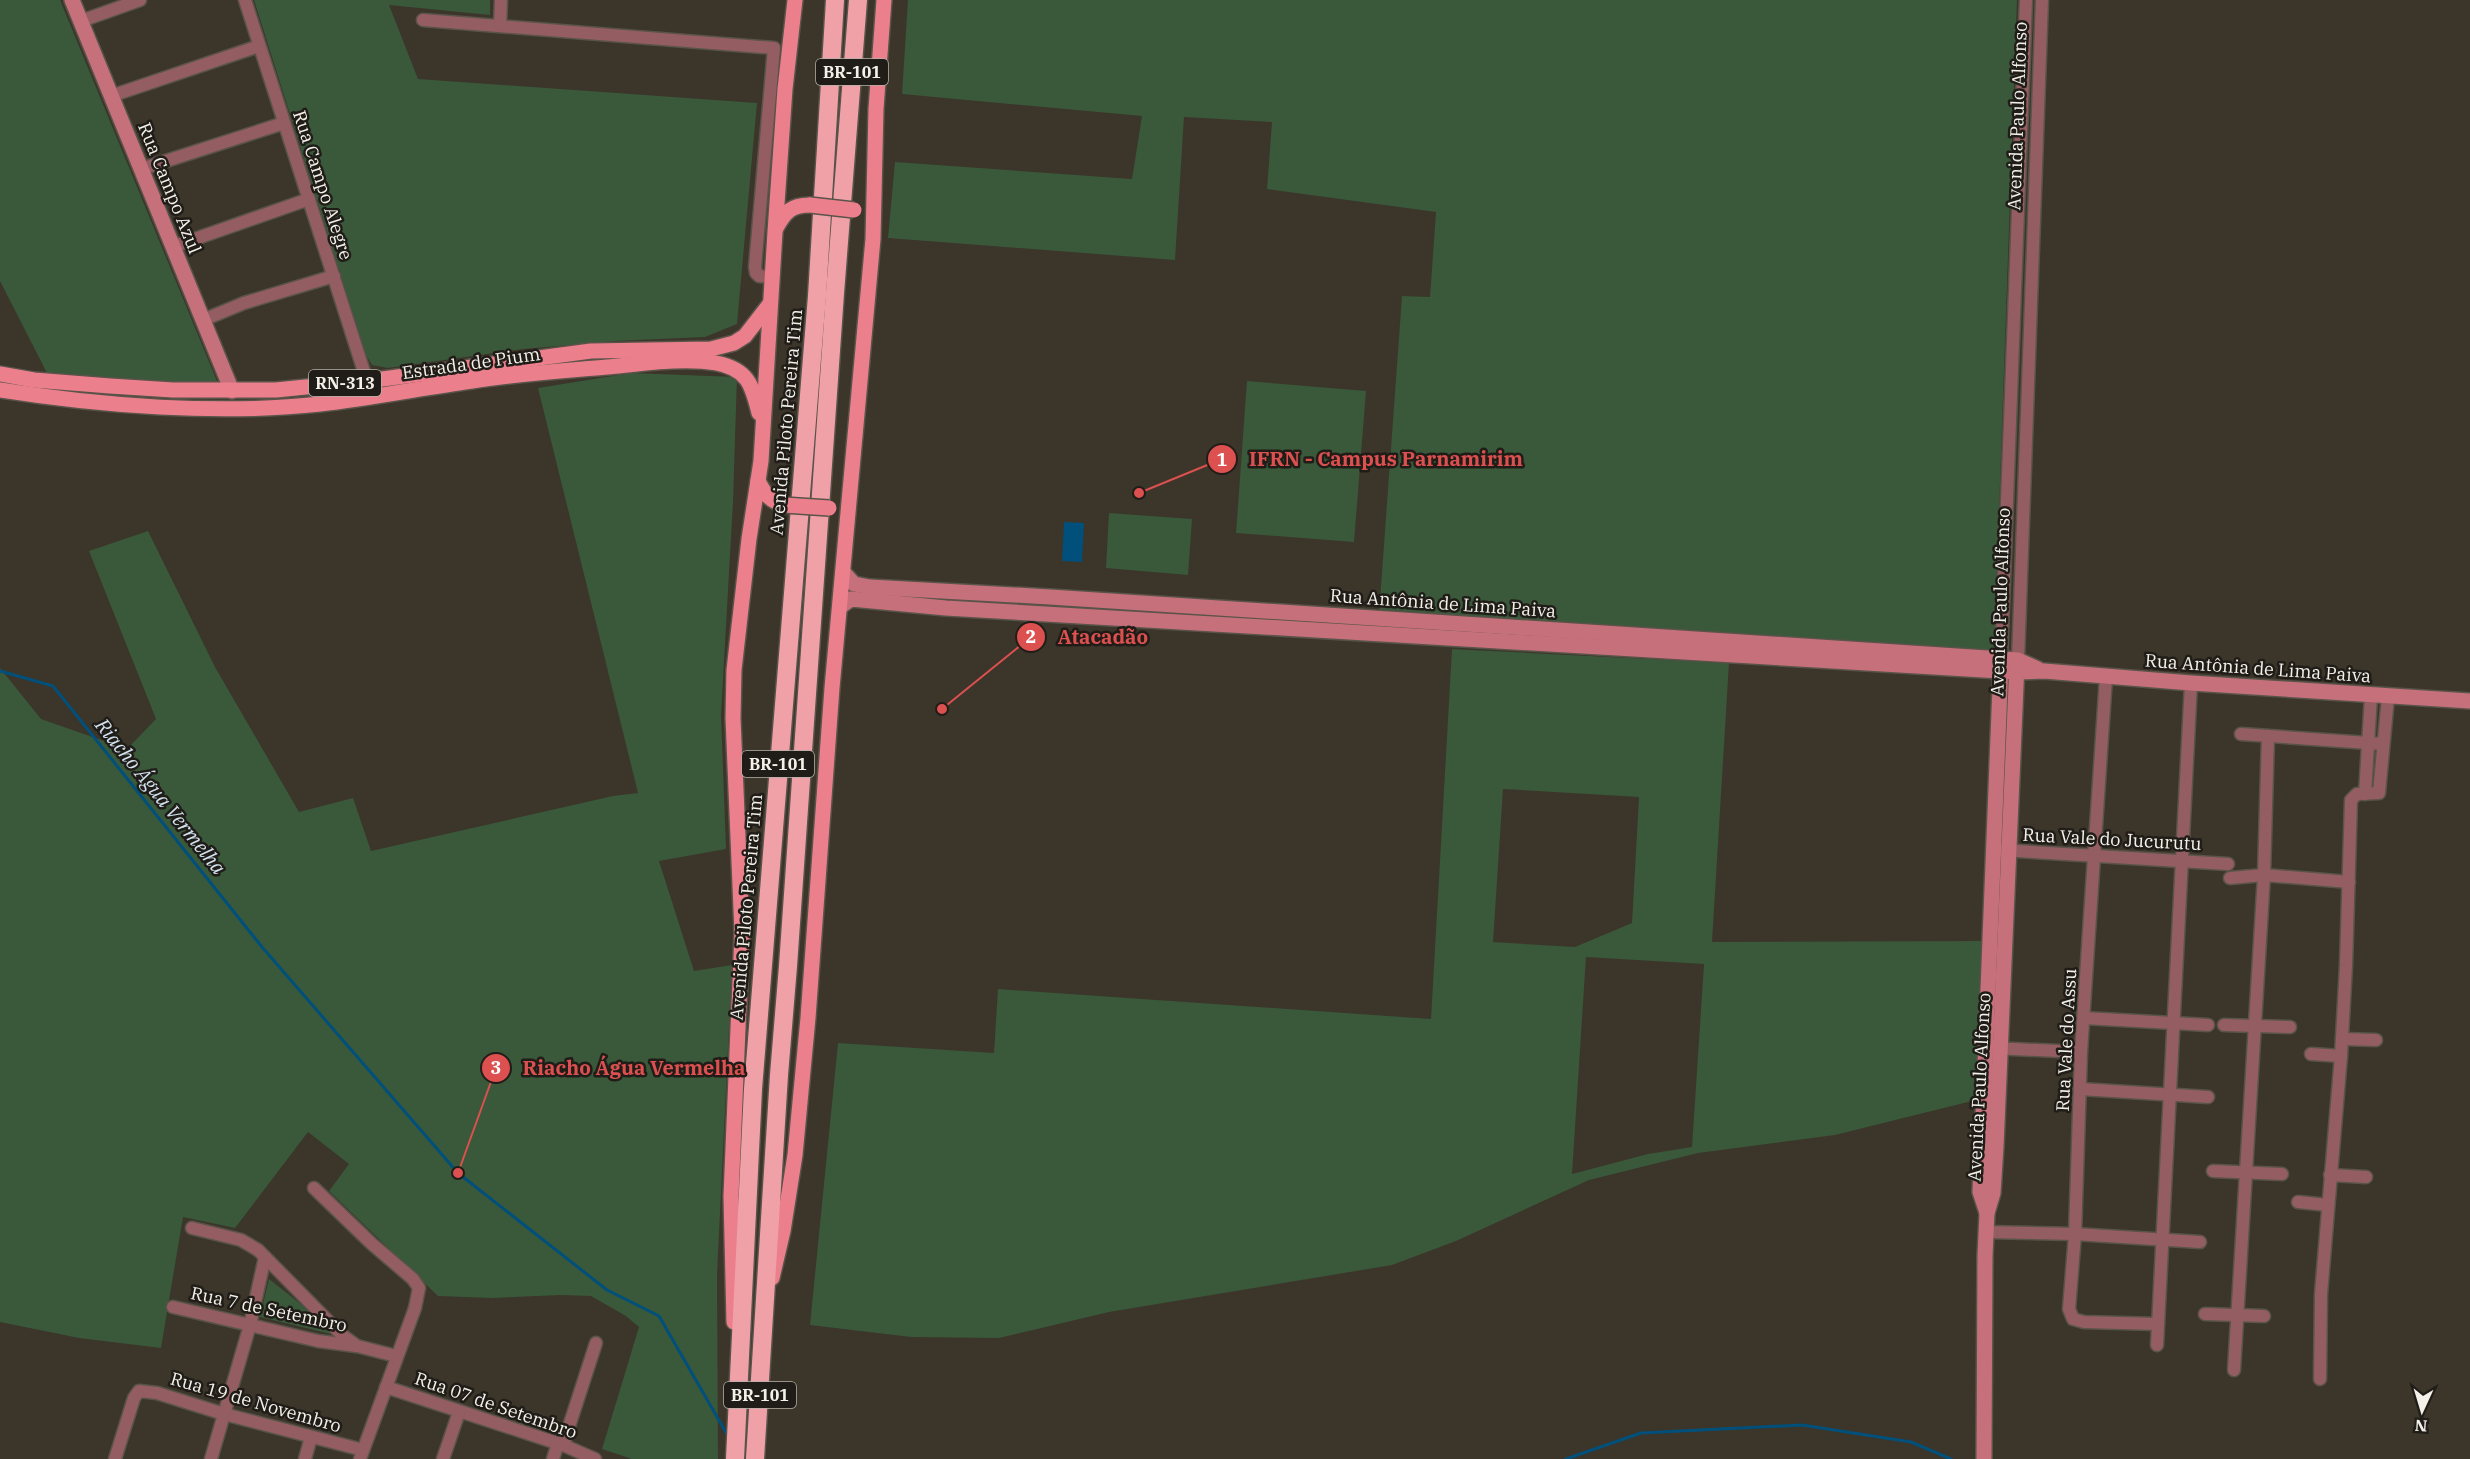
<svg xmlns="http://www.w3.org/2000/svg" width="2470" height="1459" viewBox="0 0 2470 1459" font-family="'IBM Plex Serif',serif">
<rect width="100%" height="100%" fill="#3b352a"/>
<g fill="#3a583a" fill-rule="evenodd">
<path d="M 0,0 L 60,0 L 219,386 L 48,375 L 0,281 Z"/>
<path d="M 254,0 L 490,0 L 490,15 L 389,5 L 418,79 L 757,103 L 737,324 L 705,337 L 616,341 L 523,349 L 388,368 L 372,365 L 366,355 Z"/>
<path d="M 908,0 L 2017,0 L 1994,655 L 1379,614 L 1402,296 L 1430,297 L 1436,212 L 1267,189 L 1272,122 L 1184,117 L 1175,260 L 888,238 L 895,162 L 1132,179 L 1142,116 L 902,94 Z"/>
<path d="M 631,373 L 737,377 L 733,502 L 721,715 L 726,849 L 659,861 L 694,971 L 732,965 L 717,1275 L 718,1459 L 632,1459 L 602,1449 L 639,1327 L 626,1316 L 591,1296 L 561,1295 L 492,1298 L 438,1296 L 329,1191 L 349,1164 L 308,1132 L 235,1228 L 183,1217 L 161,1348 L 79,1338 L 0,1322 L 0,668 L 41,719 L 127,749 L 156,719 L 89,551 L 148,531 L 215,667 L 299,812 L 353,798 L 371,851 L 613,796 L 638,793 L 538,388 Z"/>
<path d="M 1247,381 L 1366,391 L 1354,542 L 1236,533 Z"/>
<path d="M 1109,513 L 1192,519 L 1188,575 L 1106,568 Z"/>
<path d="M 1452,649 L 1729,663 L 1712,942 L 1983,941 L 1976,1100 L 1835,1135 L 1698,1153 L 1589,1180 L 1456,1241 L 1392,1265 L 1109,1312 L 999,1338 L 911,1337 L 810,1325 L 838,1043 L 994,1053 L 998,989 L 1431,1019 ZM 1503,789 L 1639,797 L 1632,923 L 1575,947 L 1493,942 ZM 1586,957 L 1704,964 L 1692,1147 L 1648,1154 L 1572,1174 Z"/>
<path d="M 269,1279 L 302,1305 L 331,1334 L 260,1317 Z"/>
</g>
<path fill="#00507b" d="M 1064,522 L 1084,523 L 1082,562 L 1062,561 Z"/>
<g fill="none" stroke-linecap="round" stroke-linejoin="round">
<g stroke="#00507b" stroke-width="3">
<path d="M 0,671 L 53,686 L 262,947 L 458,1173 L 607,1290 L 659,1316 L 728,1436"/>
<path d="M 1566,1459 L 1641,1433 L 1802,1425 L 1911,1442 L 1951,1459"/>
</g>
<g stroke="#595349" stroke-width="15">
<g id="street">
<path d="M 245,0 L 367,381"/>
<path d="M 423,20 L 774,48 L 755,267 L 756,273 L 759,276 L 771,277"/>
<path d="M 81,21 L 140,0"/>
<path d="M 500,26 L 501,0"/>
<path d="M 111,96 L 259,46"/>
<path d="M 141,169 L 284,123"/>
<path d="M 172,247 L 309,199"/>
<path d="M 203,320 L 244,303 L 334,276"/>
<path d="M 2001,659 L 2026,0"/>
<path d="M 2018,660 L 2042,0"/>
<path d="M 2106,677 L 2081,1052 L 2075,1234 L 2069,1309 L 2073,1319 L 2084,1322 L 2158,1324"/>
<path d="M 2241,734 L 2383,744"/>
<path d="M 2365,794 L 2371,696"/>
<path d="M 2001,850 L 2228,864"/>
<path d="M 2230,878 L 2264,875 L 2349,882"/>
<path d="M 2084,1018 L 2208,1025"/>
<path d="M 2224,1025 L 2290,1027"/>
<path d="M 2342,1039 L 2376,1040"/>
<path d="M 1992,1048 L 2081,1052"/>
<path d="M 2311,1054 L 2341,1056"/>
<path d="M 2080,1089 L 2208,1097"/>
<path d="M 2213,1171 L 2282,1174"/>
<path d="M 2330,1175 L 2366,1177"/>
<path d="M 314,1188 L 372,1244 L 413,1279 L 419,1288 L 415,1308 L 360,1459"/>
<path d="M 2298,1202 L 2328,1205"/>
<path d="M 192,1228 L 241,1240 L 258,1250 L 342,1335 L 357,1346 L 396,1356"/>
<path d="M 1986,1232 L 2075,1234 L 2200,1242"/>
<path d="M 173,1307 L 318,1341 L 356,1346"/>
<path d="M 2205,1314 L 2264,1316"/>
<path d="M 2157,1345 L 2191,683"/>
<path d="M 2234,1370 L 2264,875 L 2268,736"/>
<path d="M 2320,1379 L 2321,1294 L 2341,1056 L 2346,965 L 2351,800 L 2357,794 L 2379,793 L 2388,697"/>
<path d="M 386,1387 L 563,1445 L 595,1459"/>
<path d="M 563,1445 L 596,1343"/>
<path d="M 115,1459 L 134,1398 L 139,1391 L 157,1393 L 224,1414 L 363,1450"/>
<path d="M 211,1459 L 250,1325 L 265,1257"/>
<path d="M 305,1459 L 311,1437"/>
<path d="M 443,1459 L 459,1412"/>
<path d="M 553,1459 L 558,1443"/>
</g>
</g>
<g stroke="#595349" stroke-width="18">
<g id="secondary">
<path d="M 72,0 L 232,391"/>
<path d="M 843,572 L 854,584 L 870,587 L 1050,597 L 2018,660 L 2038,669"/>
<path d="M 841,606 L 851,599 L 946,608 L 2017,672 L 2044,671 L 2191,683 L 2470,701"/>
<path d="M 1987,1213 L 1980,1192 L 2001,662"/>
<path d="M 1984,1459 L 1985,1256 L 1987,1213 L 1993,1193 L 1996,1147 L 2017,663"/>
</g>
</g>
<g stroke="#595349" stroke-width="18">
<g id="primary">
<path d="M 776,228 C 785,212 791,205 810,205"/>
<path d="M 0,374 L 34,380 L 110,386 L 173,390 L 276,390 L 375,380 L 591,351 L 711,349 L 734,343 L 745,336 L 769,305"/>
<path d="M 0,390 C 100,406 220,415 320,404 C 371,398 422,388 472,381 C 517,374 562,371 607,367 C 640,364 684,357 716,363 C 748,369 752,385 759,413"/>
<path d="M 758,481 C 765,494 769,501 784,505"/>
<path d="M 772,1278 L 783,1231 L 795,1155 L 808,1018 L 832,688 L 873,239 L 876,109 L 884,0"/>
<path d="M 734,1322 L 731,1196 L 742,933 L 733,718 L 734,670 L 749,539 L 761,461 L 775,232 L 785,89 L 795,0"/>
</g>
</g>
<g stroke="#595349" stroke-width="21">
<g id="highway">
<path d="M 735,1459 L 753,1089 L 817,296 L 835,0"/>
<path d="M 755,1459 L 779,1075 L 788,966 L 835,293 L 858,0"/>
</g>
</g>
<use href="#street" stroke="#935d62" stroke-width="12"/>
<use href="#secondary" stroke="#c5707a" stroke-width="15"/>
<use href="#primary" stroke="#ec7f8c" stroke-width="15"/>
<use href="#highway" stroke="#f0a1a8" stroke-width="18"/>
<g stroke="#595349" stroke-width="18" stroke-linecap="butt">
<g id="primary-bridge">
<path d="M 810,205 L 854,210"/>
<path d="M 784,505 L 829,508"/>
</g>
</g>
<use href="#primary-bridge" stroke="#ec7f8c" stroke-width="15"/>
</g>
<g text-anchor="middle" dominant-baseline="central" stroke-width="5" stroke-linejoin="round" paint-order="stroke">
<g fill="#201d18" stroke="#b4b1ab" stroke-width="1.5">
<rect x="816" y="59" width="72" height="26" rx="4.5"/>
<rect x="309" y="370" width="72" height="26" rx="4.5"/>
<rect x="742" y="751" width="72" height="26" rx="4.5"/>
<rect x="724" y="1382" width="72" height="26" rx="4.5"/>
</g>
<g font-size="16" font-weight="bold" fill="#f4f1ea">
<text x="852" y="72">BR-101</text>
<text x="345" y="383">RN-313</text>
<text x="778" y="764">BR-101</text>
<text x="760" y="1395">BR-101</text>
</g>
<g font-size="18" fill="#f4f1ea" stroke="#201d18">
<text transform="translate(2017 116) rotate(-88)">Avenida Paulo Alfonso</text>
<text transform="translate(323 185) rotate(72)">Rua Campo Alegre</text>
<text transform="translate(170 188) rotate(68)">Rua Campo Azul</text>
<text transform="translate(471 363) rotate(-8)">Estrada de Pium</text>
<text transform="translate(786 422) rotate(-85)">Avenida Piloto Pereira Tim</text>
<text transform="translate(2000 602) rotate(-88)">Avenida Paulo Alfonso</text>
<text transform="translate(1443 603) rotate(4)">Rua Antônia de Lima Paiva</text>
<text transform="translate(2258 668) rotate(4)">Rua Antônia de Lima Paiva</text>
<text transform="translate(2112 839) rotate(3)">Rua Vale do Jucurutu</text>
<text transform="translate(746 907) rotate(-85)">Avenida Piloto Pereira Tim</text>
<text transform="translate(2066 1040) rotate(-87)">Rua Vale do Assu</text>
<text transform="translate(1979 1087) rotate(-87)">Avenida Paulo Alfonso</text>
<text transform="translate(269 1309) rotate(12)">Rua 7 de Setembro</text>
<text transform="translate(256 1402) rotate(16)">Rua 19 de Novembro</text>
<text transform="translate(496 1405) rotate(19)">Rua 07 de Setembro</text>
</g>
<g font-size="20" font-style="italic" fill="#d2e3f0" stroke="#201d18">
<text transform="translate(161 796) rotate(51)">Riacho Água Vermelha</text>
</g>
</g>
<path fill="none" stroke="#dc504f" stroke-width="2" d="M1139 493L1222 459M942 709L1031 637M458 1173L496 1068"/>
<g fill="#dc504f" stroke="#201d18" stroke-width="2">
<circle cx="1139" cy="493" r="6"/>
<circle cx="942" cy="709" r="6"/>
<circle cx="458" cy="1173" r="6"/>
<circle cx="1222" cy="459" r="15"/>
<circle cx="1031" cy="637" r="15"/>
<circle cx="496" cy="1068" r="15"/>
</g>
<g font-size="18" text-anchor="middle" font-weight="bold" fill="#fff">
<text x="1222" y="466">1</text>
<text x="1031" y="643">2</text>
<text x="496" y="1074">3</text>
</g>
<g font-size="20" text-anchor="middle" font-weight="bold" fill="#dc504f" stroke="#201d18" stroke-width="5" stroke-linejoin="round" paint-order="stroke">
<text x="1386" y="466">IFRN - Campus Parnamirim</text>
<text x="1103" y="644">Atacadão</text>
<text x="634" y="1075">Riacho Água Vermelha</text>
</g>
<g transform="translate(2422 1411) rotate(184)" stroke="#201d18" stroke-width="4.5" paint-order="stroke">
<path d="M0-4.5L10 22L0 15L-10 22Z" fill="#f4f1ea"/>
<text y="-9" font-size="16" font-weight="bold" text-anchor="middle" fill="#f4f1ea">N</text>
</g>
</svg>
